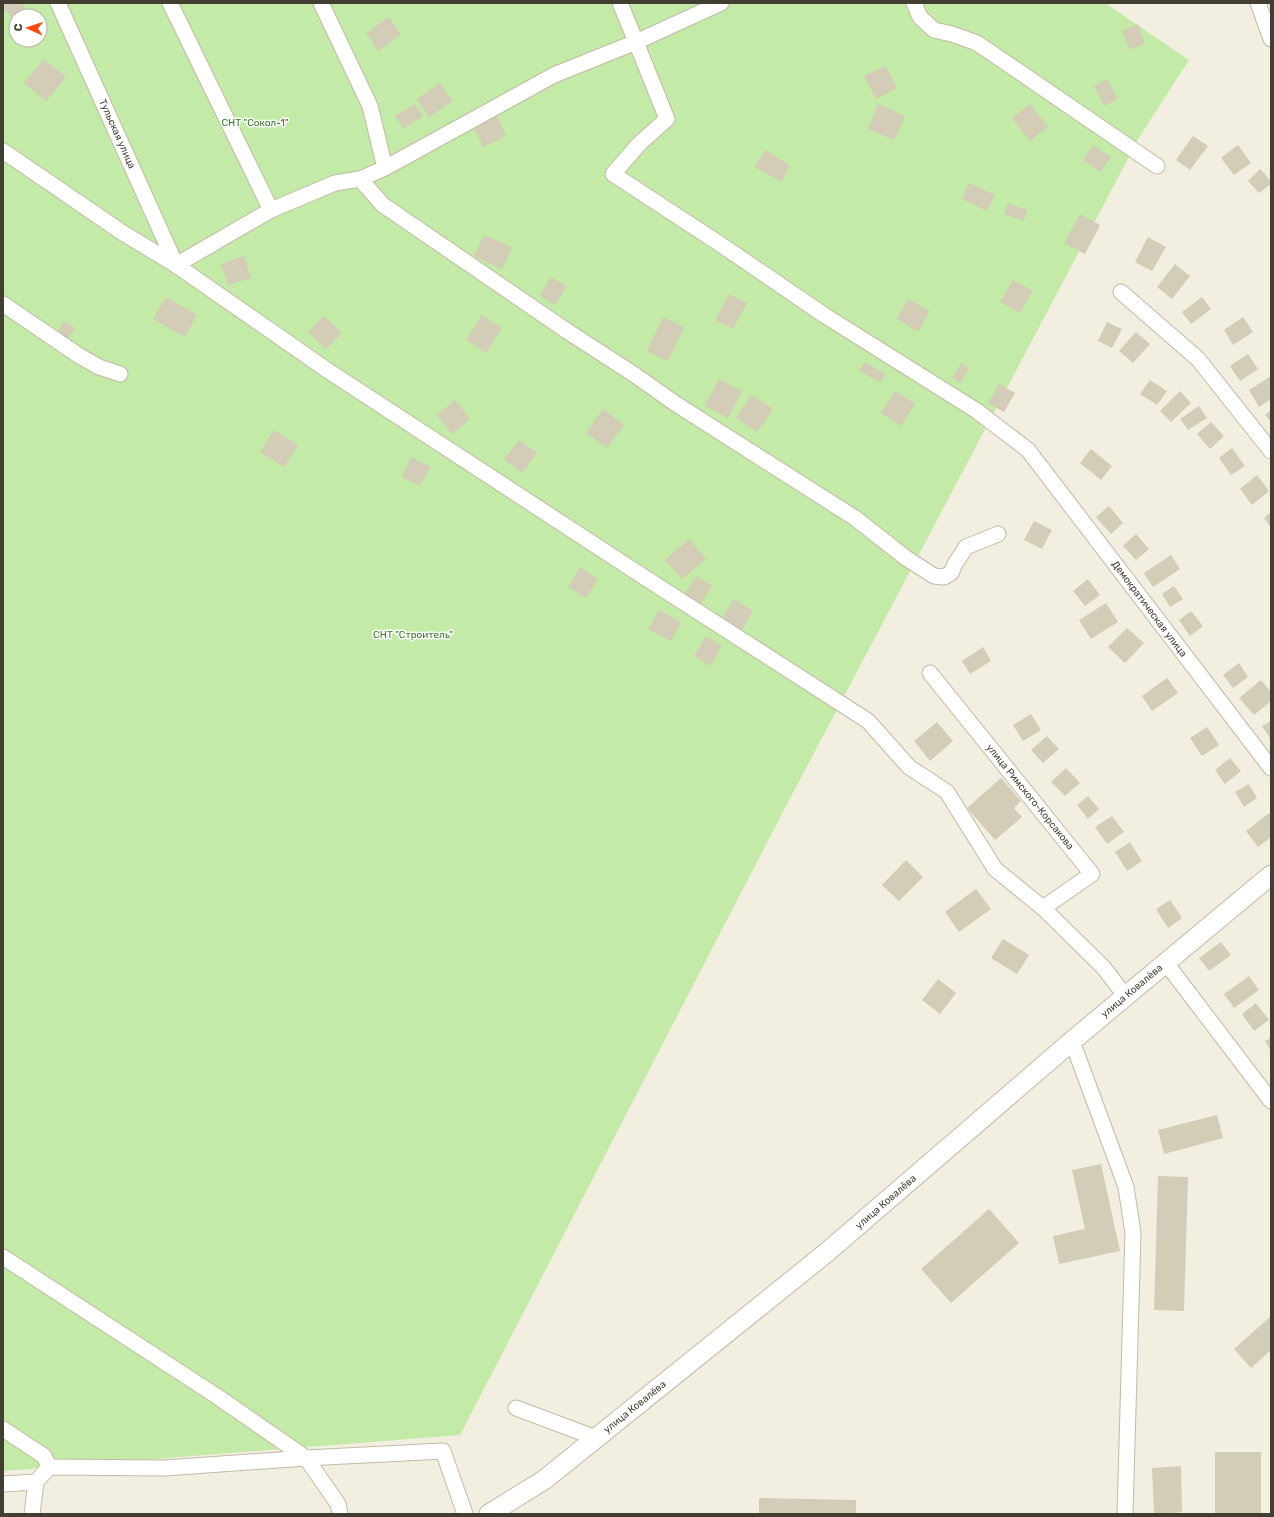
<svg xmlns="http://www.w3.org/2000/svg" width="1274" height="1517" viewBox="0 0 1274 1517" font-family="Rubik,sans-serif">
<rect width="100%" height="100%" fill="#f2efe1"/>
<path fill="#c3eaa6" fill-rule="evenodd" d="M 3,3 L 1105,3 L 1189,60 L 1140,136 L 786,806 L 460,1435 L 3,1471 ZM 16,16 L 40,16 L 40,40 L 16,40 Z"/>
<g fill="#d3ccb6">
<path d="M 3,3 L 20,3 L 25,7 L 14,19 L 3,9 Z"/>
<path d="M 389,17 L 401,35 L 378,51 L 366,33 Z"/>
<path d="M 1138,24 L 1145,43 L 1130,50 L 1122,31 Z"/>
<path d="M 44,59 L 66,77 L 46,101 L 24,83 Z"/>
<path d="M 886,66 L 897,88 L 876,99 L 864,76 Z"/>
<path d="M 1107,79 L 1118,99 L 1104,106 L 1094,86 Z"/>
<path d="M 440,83 L 453,101 L 429,117 L 417,99 Z"/>
<path d="M 415,104 L 423,116 L 403,129 L 395,116 Z"/>
<path d="M 878,104 L 905,116 L 894,140 L 868,129 Z"/>
<path d="M 1030,104 L 1048,127 L 1030,141 L 1012,118 Z"/>
<path d="M 497,116 L 506,136 L 483,147 L 474,127 Z"/>
<path d="M 1193,136 L 1208,146 L 1190,170 L 1176,160 Z"/>
<path d="M 1093,145 L 1111,157 L 1100,172 L 1083,160 Z"/>
<path d="M 1238,145 L 1251,163 L 1234,175 L 1221,158 Z"/>
<path d="M 765,150 L 790,165 L 781,182 L 755,167 Z"/>
<path d="M 1260,169 L 1271,181 L 1271,184 L 1259,193 L 1248,181 Z"/>
<path d="M 969,183 L 995,195 L 987,211 L 962,199 Z"/>
<path d="M 1008,203 L 1027,210 L 1024,221 L 1004,214 Z"/>
<path d="M 1080,214 L 1100,225 L 1085,254 L 1064,243 Z"/>
<path d="M 484,235 L 512,247 L 502,269 L 474,256 Z"/>
<path d="M 1148,237 L 1166,247 L 1152,271 L 1135,262 Z"/>
<path d="M 244,256 L 251,278 L 228,285 L 221,264 Z"/>
<path d="M 1175,264 L 1190,276 L 1172,299 L 1157,287 Z"/>
<path d="M 551,277 L 567,286 L 555,305 L 540,296 Z"/>
<path d="M 1013,280 L 1033,291 L 1020,313 L 1000,302 Z"/>
<path d="M 729,294 L 747,303 L 733,329 L 715,320 Z"/>
<path d="M 166,297 L 197,315 L 185,337 L 153,319 Z"/>
<path d="M 1202,297 L 1211,309 L 1191,324 L 1182,312 Z"/>
<path d="M 908,299 L 930,311 L 918,332 L 897,319 Z"/>
<path d="M 482,315 L 502,328 L 486,353 L 466,340 Z"/>
<path d="M 324,316 L 342,333 L 326,349 L 308,332 Z"/>
<path d="M 663,317 L 684,327 L 668,361 L 647,351 Z"/>
<path d="M 1243,317 L 1253,332 L 1233,345 L 1224,330 Z"/>
<path d="M 64,321 L 75,328 L 65,343 L 55,337 Z"/>
<path d="M 1107,322 L 1122,329 L 1112,348 L 1098,341 Z"/>
<path d="M 1136,332 L 1150,344 L 1133,363 L 1119,351 Z"/>
<path d="M 1248,354 L 1258,369 L 1240,381 L 1230,366 Z"/>
<path d="M 865,362 L 885,374 L 880,383 L 859,370 Z"/>
<path d="M 961,363 L 969,368 L 960,383 L 952,378 Z"/>
<path d="M 1271,376 L 1271,399 L 1259,407 L 1249,390 Z"/>
<path d="M 719,379 L 742,391 L 728,418 L 705,406 Z"/>
<path d="M 1150,380 L 1167,391 L 1157,405 L 1140,394 Z"/>
<path d="M 999,384 L 1015,393 L 1004,412 L 988,403 Z"/>
<path d="M 895,391 L 915,404 L 901,426 L 881,413 Z"/>
<path d="M 1180,391 L 1191,403 L 1171,422 L 1160,411 Z"/>
<path d="M 751,395 L 773,409 L 757,432 L 736,418 Z"/>
<path d="M 455,400 L 470,419 L 452,434 L 437,415 Z"/>
<path d="M 1199,406 L 1207,418 L 1188,430 L 1180,419 Z"/>
<path d="M 603,409 L 624,425 L 607,448 L 586,433 Z"/>
<path d="M 1271,410 L 1271,422 L 1265,415 Z"/>
<path d="M 1211,422 L 1224,436 L 1210,449 L 1197,434 Z"/>
<path d="M 274,430 L 298,445 L 284,467 L 260,452 Z"/>
<path d="M 519,440 L 537,453 L 522,473 L 504,459 Z"/>
<path d="M 1232,448 L 1245,466 L 1231,475 L 1219,458 Z"/>
<path d="M 1091,449 L 1112,466 L 1101,480 L 1080,463 Z"/>
<path d="M 411,457 L 430,467 L 420,486 L 402,477 Z"/>
<path d="M 1257,475 L 1269,491 L 1252,505 L 1240,489 Z"/>
<path d="M 1109,506 L 1123,523 L 1111,534 L 1096,517 Z"/>
<path d="M 1271,512 L 1271,527 L 1264,518 Z"/>
<path d="M 1034,521 L 1052,530 L 1042,549 L 1024,540 Z"/>
<path d="M 1136,534 L 1149,549 L 1136,560 L 1123,546 Z"/>
<path d="M 689,539 L 706,559 L 682,579 L 665,560 Z"/>
<path d="M 1171,555 L 1180,569 L 1153,587 L 1144,573 Z"/>
<path d="M 580,567 L 598,579 L 586,598 L 568,587 Z"/>
<path d="M 696,576 L 712,586 L 699,606 L 683,596 Z"/>
<path d="M 1088,579 L 1100,595 L 1085,606 L 1073,591 Z"/>
<path d="M 1174,586 L 1183,599 L 1170,607 L 1162,594 Z"/>
<path d="M 734,599 L 753,611 L 742,630 L 722,618 Z"/>
<path d="M 1106,603 L 1118,622 L 1091,639 L 1079,620 Z"/>
<path d="M 659,610 L 681,622 L 671,641 L 648,629 Z"/>
<path d="M 1191,611 L 1203,626 L 1190,636 L 1179,620 Z"/>
<path d="M 1127,628 L 1144,643 L 1125,663 L 1108,647 Z"/>
<path d="M 706,636 L 722,646 L 710,666 L 694,656 Z"/>
<path d="M 983,647 L 991,661 L 970,674 L 962,661 Z"/>
<path d="M 1239,663 L 1248,677 L 1233,688 L 1223,675 Z"/>
<path d="M 1167,678 L 1178,693 L 1152,711 L 1142,696 Z"/>
<path d="M 1261,680 L 1271,692 L 1271,701 L 1254,715 L 1239,698 Z"/>
<path d="M 1031,714 L 1041,730 L 1023,741 L 1013,725 Z"/>
<path d="M 1271,721 L 1271,740 L 1262,726 Z"/>
<path d="M 937,722 L 953,741 L 930,761 L 914,741 Z"/>
<path d="M 1207,727 L 1219,745 L 1202,756 L 1190,738 Z"/>
<path d="M 1047,736 L 1059,749 L 1043,763 L 1031,750 Z"/>
<path d="M 1230,758 L 1241,771 L 1225,784 L 1215,770 Z"/>
<path d="M 1066,768 L 1080,783 L 1065,796 L 1051,782 Z"/>
<path d="M 1001,778 L 1021,801 L 1014,808 L 1022,817 L 995,840 L 967,808 Z"/>
<path d="M 1249,784 L 1257,798 L 1244,807 L 1235,792 Z"/>
<path d="M 1088,796 L 1099,809 L 1088,819 L 1077,805 Z"/>
<path d="M 1269,813 L 1271,816 L 1271,837 L 1258,847 L 1246,831 Z"/>
<path d="M 1112,816 L 1124,832 L 1107,844 L 1095,827 Z"/>
<path d="M 1130,842 L 1142,861 L 1127,871 L 1115,852 Z"/>
<path d="M 906,860 L 923,877 L 899,901 L 882,885 Z"/>
<path d="M 976,889 L 991,909 L 959,932 L 945,912 Z"/>
<path d="M 1170,900 L 1182,918 L 1168,928 L 1156,909 Z"/>
<path d="M 1003,939 L 1029,955 L 1017,974 L 991,958 Z"/>
<path d="M 1221,942 L 1231,955 L 1209,971 L 1199,958 Z"/>
<path d="M 1249,976 L 1259,990 L 1234,1008 L 1224,994 Z"/>
<path d="M 938,979 L 956,993 L 940,1014 L 922,1000 Z"/>
<path d="M 1256,1003 L 1269,1020 L 1254,1031 L 1242,1014 Z"/>
<path d="M 1271,1038 L 1271,1051 L 1265,1041 Z"/>
<path d="M 1217,1115 L 1223,1138 L 1164,1154 L 1158,1130 Z"/>
<path d="M 1101,1164 L 1120,1251 L 1059,1264 L 1053,1236 L 1085,1229 L 1072,1170 Z"/>
<path d="M 1158,1176 L 1188,1177 L 1184,1311 L 1154,1310 Z"/>
<path d="M 989,1209 L 1019,1243 L 951,1303 L 921,1269 Z"/>
<path d="M 1271,1316 L 1271,1350 L 1251,1368 L 1234,1349 Z"/>
<rect x="1215" y="1452" width="46" height="62"/>
<path d="M 1181,1466 L 1182,1512 L 1174,1513 L 1174,1514 L 1154,1514 L 1152,1468 Z"/>
<path d="M 759,1498 L 856,1500 L 856,1514 L 759,1514 Z"/>
</g>
<g fill="none" stroke-linecap="round" stroke-linejoin="round">
<g stroke="#c0bba6" stroke-width="17">
<g id="minor">
<path d="M 58,3 L 176,265"/>
<path d="M 170,3 L 271,210"/>
<path d="M 321,3 L 370,106 L 385,168 L 554,75 L 636,42 L 620,3"/>
<path d="M 721,3 L 636,42 L 667,119 L 639,144 L 613,174 L 720,244 L 824,315 L 977,411 L 1028,450 L 1271,768"/>
<path d="M 914,3 L 920,17 L 934,30 L 952,34 L 977,43 L 1157,166"/>
<path d="M 1258,3 L 1271,39"/>
<path d="M 3,151 L 123,233 L 176,265"/>
<path d="M 385,168 L 360,179 L 335,183 L 271,210 L 176,265 L 327,370 L 647,579 L 868,721 L 909,767 L 947,792 L 995,869 L 1043,908"/>
<path d="M 360,179 L 383,205 L 567,331 L 635,375 L 676,404 L 855,518 L 906,558 L 934,576 L 944,577 L 951,573 L 955,564 L 966,547 L 998,534"/>
<path d="M 1121,292 L 1198,359 L 1271,451"/>
<path d="M 3,304 L 78,355 L 99,367 L 120,374"/>
<path d="M 930,673 L 1092,874 L 1043,908 L 1104,968 L 1126,997"/>
<path d="M 1166,963 L 1271,1101"/>
<path d="M 1072,1041 L 1126,1187 L 1133,1233 L 1125,1514"/>
<path d="M 3,1257 L 218,1397 L 306,1458 L 338,1504 L 340,1514"/>
<path d="M 516,1408 L 596,1438"/>
<path d="M 3,1429 L 44,1456 L 49,1467"/>
<path d="M 3,1484 L 36,1482"/>
<path d="M 32,1514 L 36,1482 L 49,1467 L 165,1468 L 306,1458 L 443,1451 L 465,1514"/>
</g>
</g>
<g stroke="#c0bba6" stroke-width="21">
<path id="tertiary" d="M 489,1514 L 544,1480 L 826,1253 L 1072,1041 L 1271,875"/>
</g>
<use href="#minor" stroke="#fff" stroke-width="15"/>
<use href="#tertiary" stroke="#fff" stroke-width="19"/>
</g>
<g text-anchor="middle" dominant-baseline="central" stroke-width="3" stroke-linejoin="round" paint-order="stroke">
<g font-size="10" fill="#397723" stroke="#fff">
<text x="255" y="123">СНТ "Сокол-1"</text>
<text x="413" y="635">СНТ "Строитель"</text>
</g>
<g font-size="10" fill="#433e32" stroke="#fff">
<text transform="translate(117 134) rotate(66)">Тульская улица</text>
<text transform="translate(1149 609) rotate(53)">Демократическая улица</text>
<text transform="translate(1030 797) rotate(51)">улица Римского-Корсакова</text>
<text transform="translate(1132 991) rotate(-40)">улица Ковалёва</text>
<text transform="translate(886 1202) rotate(-41)">улица Ковалёва</text>
<text transform="translate(635 1407) rotate(-39)">улица Ковалёва</text>
</g>
</g>
<rect width="1274" height="1517" fill="none" stroke="#433e32" stroke-width="8"/>
<g transform="translate(28 28) rotate(273)"><circle r="19" fill="#ffffff" stroke="#b4b2ad"/>
<path d="M0-3L7 15L0 10L-7 15Z" fill="#ff4c0b"/>
<text y="-6" font-size="11" font-weight="bold" text-anchor="middle" fill="#433e32">С</text>
</g>
</svg>
